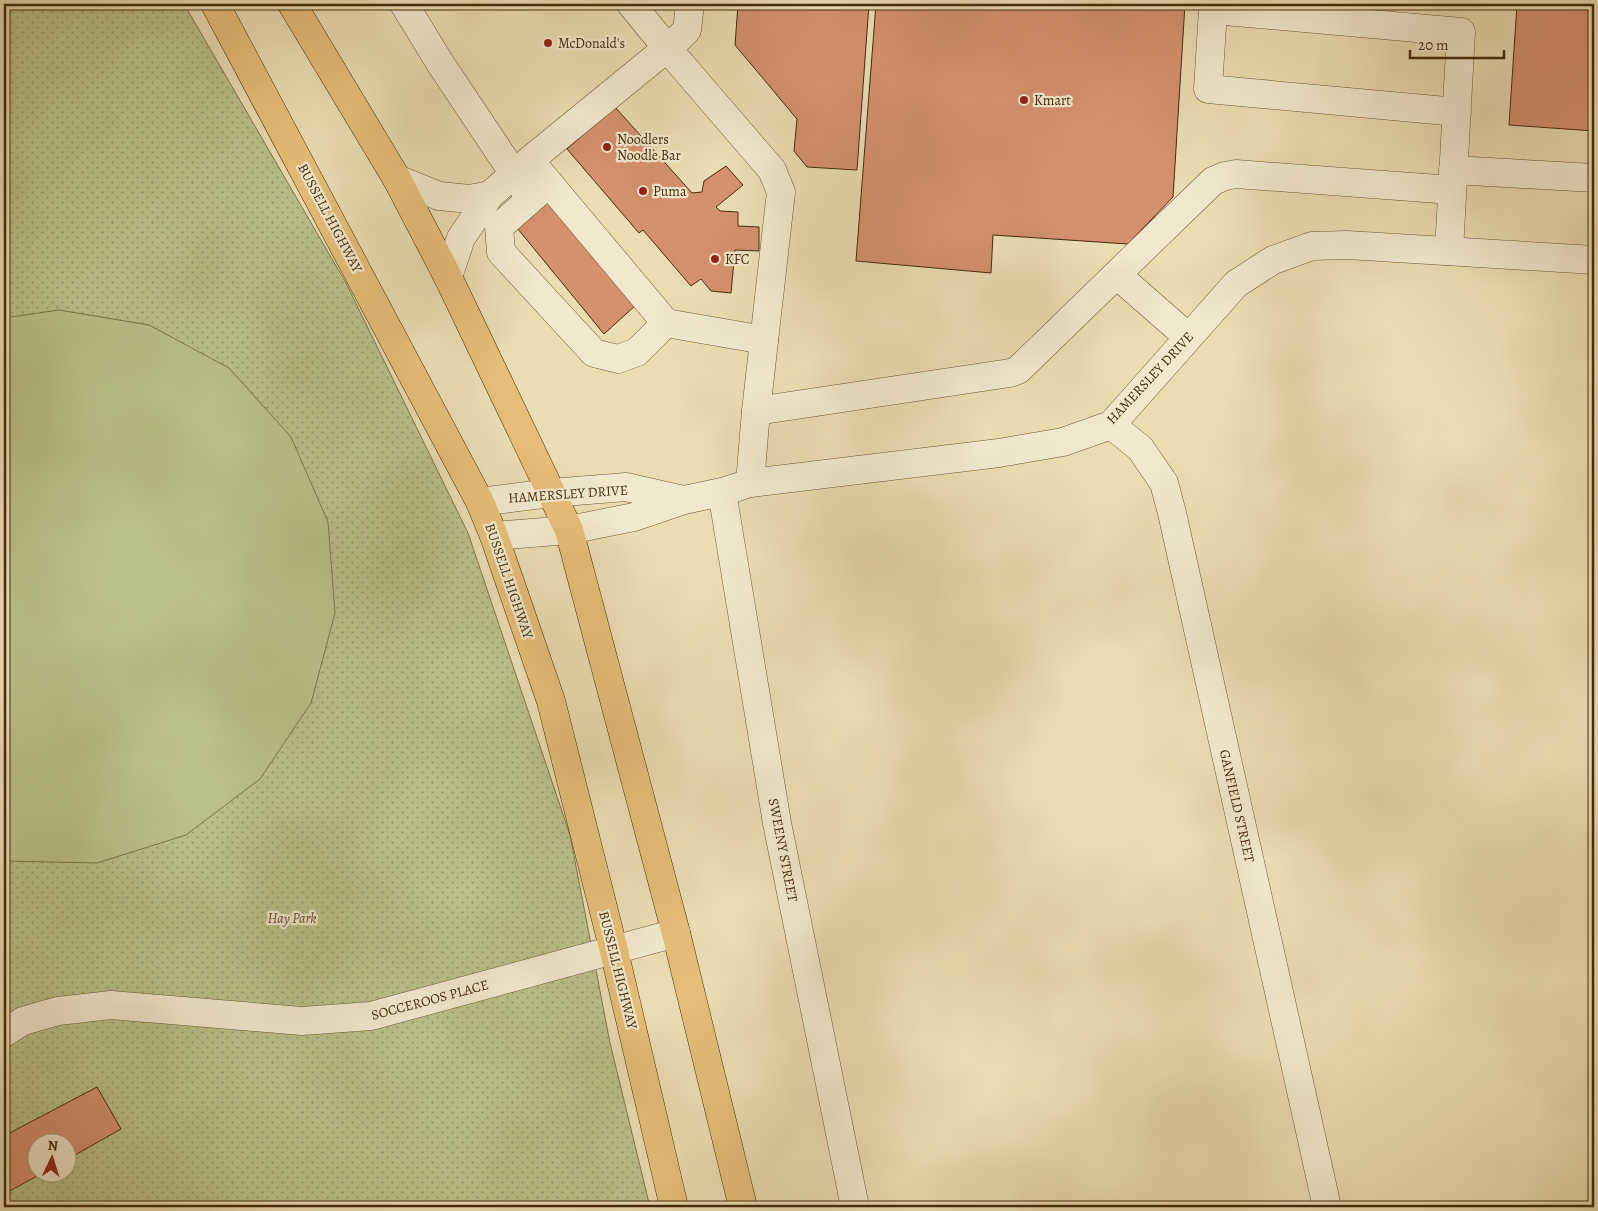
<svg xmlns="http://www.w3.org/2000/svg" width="1598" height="1211" viewBox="0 0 1598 1211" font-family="Alegreya,serif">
<defs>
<pattern id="park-dots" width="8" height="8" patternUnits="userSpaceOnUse" patternTransform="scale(1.25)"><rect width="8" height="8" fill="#bac08a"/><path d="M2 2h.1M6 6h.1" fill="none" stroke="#999c6f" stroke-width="1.8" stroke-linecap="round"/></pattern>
</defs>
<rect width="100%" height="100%" fill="#ebddb2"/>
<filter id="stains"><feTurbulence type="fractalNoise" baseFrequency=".004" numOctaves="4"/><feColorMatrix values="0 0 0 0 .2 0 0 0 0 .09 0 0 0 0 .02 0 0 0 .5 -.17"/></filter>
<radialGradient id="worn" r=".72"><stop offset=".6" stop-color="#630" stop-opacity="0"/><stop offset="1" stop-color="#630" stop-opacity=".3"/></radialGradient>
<path fill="url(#park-dots)" stroke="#7f764a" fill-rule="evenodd" d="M 4,4 L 184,4 L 346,283 L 468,533 L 570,835 L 610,1043 L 650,1207 L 4,1207 ZM 38,1144 L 68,1144 L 68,1174 L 38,1174 Z"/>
<path fill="#bac08a" stroke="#7f764a" d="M 59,310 L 149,325 L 229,368 L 291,437 L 328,522 L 335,613 L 311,703 L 260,779 L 186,835 L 97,863 L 4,861 L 4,318 Z"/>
<g fill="#d5906f" stroke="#442b0b">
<path d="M 738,4 L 869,4 L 857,170 L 807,167 L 794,151 L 797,119 L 735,45 Z"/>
<path d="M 876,4 L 1185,4 L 1173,197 L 1128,244 L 993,235 L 991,273 L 856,261 Z"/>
<path d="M 1517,4 L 1594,4 L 1594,131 L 1509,125 Z"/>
<path d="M 615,107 L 692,193 L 702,192 L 704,181 L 726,166 L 743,185 L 716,207 L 720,211 L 738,212 L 738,226 L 759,227 L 759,251 L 735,250 L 731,293 L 711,291 L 701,279 L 691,286 L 643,230 L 639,233 L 567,149 Z"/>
<path d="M 547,195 L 637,304 L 604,334 L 513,223 Z"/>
<path d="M 97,1087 L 121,1129 L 68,1159 L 68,1144 L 38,1144 L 38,1174 L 41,1174 L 4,1194 L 4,1136 Z"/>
</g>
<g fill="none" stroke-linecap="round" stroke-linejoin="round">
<g stroke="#6e5835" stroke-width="29">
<g id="minor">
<path d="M 404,4 L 440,63 L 524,189"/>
<path d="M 631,4 L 667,48 L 772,170 L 781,192 L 756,411 L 750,483"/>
<path d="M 537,169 L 666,323 L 764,340"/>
<path d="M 1453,170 L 1594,178"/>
<path d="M 397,179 L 439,196 L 470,199 L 490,195"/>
<path d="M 549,183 L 499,227 L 501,252 L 594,353 L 618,359 L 637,352 L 666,323"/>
<path d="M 1449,251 L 1461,32 L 1213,10 L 1208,89 L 1457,112"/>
<path d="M 1117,275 L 1188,337"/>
<path d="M 448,277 L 461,238 L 490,195 L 530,160 L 677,40 L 687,30 L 690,4"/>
<path d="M 756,411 L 1010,373 L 1018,370 L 1213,181 L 1225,176 L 1236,174 L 1452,190"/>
<path d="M 1111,425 L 1140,448 L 1164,483 L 1172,513 L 1327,1207"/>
<path d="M 722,492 L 777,823 L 855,1207"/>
<path d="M 480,502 L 551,493 L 626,487 L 683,500"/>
<path d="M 494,536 L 569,530 L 634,517 L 684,500 L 722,492 L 750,483 L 999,453 L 1063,442 L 1111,425 L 1236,284 L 1273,260 L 1312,246 L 1347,245 L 1594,260"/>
<path d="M 4,1033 L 23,1021 L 58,1011 L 111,1005 L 302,1021 L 371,1016 L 676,933"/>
</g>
</g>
<g stroke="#442b0b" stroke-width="29">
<g id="major">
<path d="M 215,4 L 480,502 L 494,536 L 551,701 L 614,951 L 674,1207"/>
<path d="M 292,4 L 397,179 L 448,277 L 569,530 L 676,933 L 743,1207"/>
</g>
</g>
<use href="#minor" stroke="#f2e9cd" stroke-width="28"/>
<use href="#major" stroke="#e6be79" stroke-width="28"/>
</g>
<g fill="#8f2418" stroke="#f2e9cd" stroke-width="2">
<circle cx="548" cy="43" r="5"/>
<circle cx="1024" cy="100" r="5"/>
<circle cx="607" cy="147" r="5"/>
<circle cx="643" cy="191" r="5"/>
<circle cx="715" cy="259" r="5"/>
</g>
<g text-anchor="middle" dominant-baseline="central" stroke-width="4.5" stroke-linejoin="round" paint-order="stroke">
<g font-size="14" fill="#442b0b" stroke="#f2e9cd" text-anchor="start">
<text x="558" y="43">McDonald's</text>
<text x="1034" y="100">Kmart</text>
<text x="617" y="139">Noodlers<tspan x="617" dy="16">Noodle Bar</tspan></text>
<text x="653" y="191">Puma</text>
<text x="725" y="259">KFC</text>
</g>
<g font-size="14" fill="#442b0b" stroke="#f2e9cd">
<text transform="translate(330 218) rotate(62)">BUSSELL HIGHWAY</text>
<text transform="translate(1150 378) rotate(-47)">HAMERSLEY DRIVE</text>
<text transform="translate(568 494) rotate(-4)">HAMERSLEY DRIVE</text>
<text transform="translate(509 581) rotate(71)">BUSSELL HIGHWAY</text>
<text transform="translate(1237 806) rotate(77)">GANFIELD STREET</text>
<text transform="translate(783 850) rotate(79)">SWEENY STREET</text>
<text transform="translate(618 970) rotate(76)">BUSSELL HIGHWAY</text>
<text transform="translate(430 1000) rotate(-15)">SOCCEROOS PLACE</text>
</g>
<g font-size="14" font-style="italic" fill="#5c4924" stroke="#f2e9cd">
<text x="292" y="918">Hay Park</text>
</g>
</g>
<rect width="1598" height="1211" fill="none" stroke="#ebddb2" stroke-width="20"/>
<rect x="5" y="5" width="1588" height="1201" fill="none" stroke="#442b0b" stroke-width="2.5"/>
<rect x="10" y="10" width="1578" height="1191" fill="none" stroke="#442b0b"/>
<g transform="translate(52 1158) rotate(4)"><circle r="24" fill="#f2e9cd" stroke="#ac9d7f"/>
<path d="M0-4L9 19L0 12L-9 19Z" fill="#8f2418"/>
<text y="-8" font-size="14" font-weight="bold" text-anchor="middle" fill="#442b0b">N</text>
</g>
<path d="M1410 50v8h94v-8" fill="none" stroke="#442b0b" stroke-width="2.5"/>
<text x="1418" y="50" font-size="15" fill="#442b0b" stroke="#f2e9cd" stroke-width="4" paint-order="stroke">20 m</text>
<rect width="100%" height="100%" filter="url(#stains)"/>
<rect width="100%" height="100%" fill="url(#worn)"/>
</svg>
